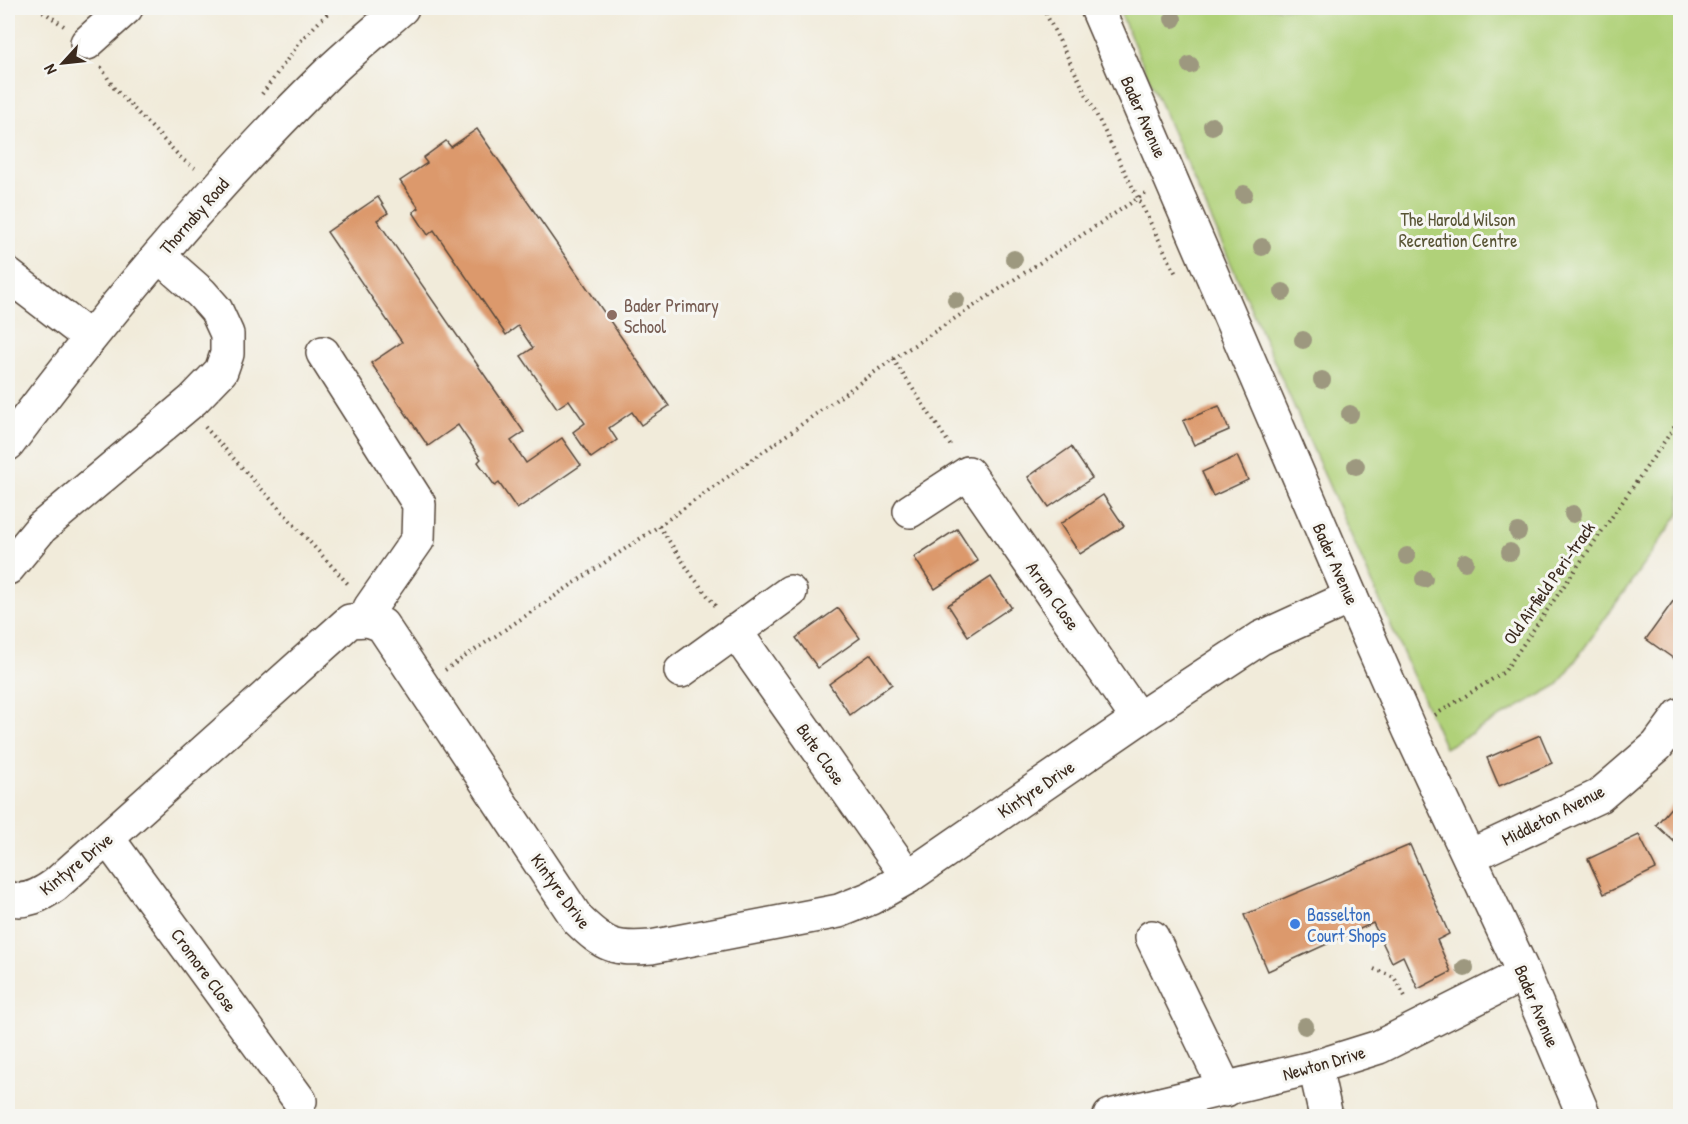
<svg xmlns="http://www.w3.org/2000/svg" width="1688" height="1124" viewBox="0 0 1688 1124" font-family="'Patrick Hand',sans-serif">
<rect width="100%" height="100%" fill="#f6f6f2"/>
<filter id="ink" filterUnits="userSpaceOnUse"><feTurbulence type="fractalNoise" baseFrequency=".0167" numOctaves="2"/><feDisplacementMap in="SourceGraphic" scale="12" xChannelSelector="R" yChannelSelector="G"/><feConvolveMatrix kernelMatrix="1 2 1 2 8 2 1 2 1" color-interpolation-filters="sRGB"/></filter>
<filter id="wash" filterUnits="userSpaceOnUse"><feTurbulence type="fractalNoise" baseFrequency=".008" numOctaves="4" result="noise"/><feDisplacementMap in="SourceGraphic" scale="24" xChannelSelector="R" yChannelSelector="G"/><feGaussianBlur stdDeviation="1.35" result="paint"/><feColorMatrix in="noise" values="0 0 0 0 0 0 0 0 0 0 0 0 0 0 0 0 0 1.4 0 .05"/><feComposite in="paint" operator="in"/></filter>
<g filter="url(#wash)">
<rect width="100%" height="100%" fill="#f1ebda"/>
<path fill="#b0d179" stroke="#767e4c" stroke-width="1.5" d="M 1118,8 L 1680,8 L 1680,513 L 1558,685 L 1445,748 Z"/>
<g id="blocks">
<g fill="#dc996c">
<path d="M 477,129 L 669,406 L 641,425 L 632,412 L 609,428 L 617,440 L 591,458 L 573,432 L 585,423 L 569,400 L 557,408 L 521,356 L 533,348 L 518,326 L 506,335 L 434,230 L 428,235 L 413,212 L 419,208 L 400,181 L 427,163 L 423,158 L 446,141 L 451,147 Z"/>
<path d="M 378,197 L 388,213 L 377,220 L 524,432 L 511,441 L 526,463 L 562,438 L 581,465 L 517,509 L 499,483 L 495,486 L 478,462 L 481,459 L 458,425 L 428,446 L 371,363 L 402,342 L 327,232 Z"/>
<path d="M 1219,406 L 1229,430 L 1194,445 L 1183,421 Z"/>
<path d="M 1071,447 L 1092,478 L 1049,507 L 1028,477 Z"/>
<path d="M 1237,456 L 1248,480 L 1213,496 L 1202,472 Z"/>
<path d="M 1103,495 L 1124,526 L 1080,554 L 1060,524 Z"/>
<path d="M 957,529 L 978,561 L 935,589 L 914,557 Z"/>
<path d="M 991,577 L 1011,607 L 968,636 L 948,605 Z"/>
<path d="M 1679,593 L 1680,594 L 1680,656 L 1677,661 L 1646,639 Z"/>
<path d="M 838,608 L 860,638 L 818,668 L 796,638 Z"/>
<path d="M 871,654 L 892,684 L 850,715 L 829,684 Z"/>
<path d="M 1540,735 L 1552,763 L 1499,786 L 1487,758 Z"/>
<path d="M 1680,797 L 1680,847 L 1656,825 Z"/>
<path d="M 1639,835 L 1656,869 L 1604,894 L 1588,859 Z"/>
<path d="M 1410,845 L 1449,934 L 1437,940 L 1451,972 L 1418,989 L 1403,956 L 1392,962 L 1373,923 L 1268,971 L 1244,915 Z"/>
</g>
</g>
</g>
<g filter="url(#ink)">
<use href="#blocks" fill-opacity="0" stroke="#56473a" stroke-width="1.5"/>
<g fill="none" stroke-linecap="round" stroke-linejoin="round">
<g stroke="#56473a" stroke-width="36">
<g id="minor">
<path d="M 1097,8 L 1351,597 L 1410,731 L 1524,974 L 1584,1116"/>
<path d="M 87,43 L 126,8"/>
<path d="M 8,275 L 89,337"/>
<path d="M 323,353 L 419,504 L 418,539 L 370,608 L 368,620"/>
<path d="M 8,444 C 106,314 210,188 327,74 C 351,51 377,30 402,8"/>
<path d="M 910,511 L 968,473 L 1138,719"/>
<path d="M 8,568 L 41,528 L 193,400 L 221,371 L 227,354 L 227,334 L 216,310 L 201,293 L 159,256"/>
<path d="M 735,631 L 908,877"/>
<path d="M 681,671 L 790,592"/>
<path d="M 108,839 L 300,1101"/>
<path d="M 1470,856 L 1599,796 L 1657,746 L 1680,715"/>
<path d="M 8,898 C 25,904 41,895 55,885 L 350,621 L 368,620 L 382,625 L 578,920 C 605,946 614,950 651,947 L 839,911 L 871,898 L 908,877 L 1138,719 L 1261,638 L 1351,597"/>
<path d="M 1152,937 L 1226,1090"/>
<path d="M 1315,1067 L 1326,1116"/>
<path d="M 1110,1116 L 1315,1067 L 1379,1047 L 1524,974"/>
</g>
</g>
<g stroke="#56473a" stroke-width="4" stroke-dasharray="1.5 4.5" stroke-linecap="butt">
<path d="M 38,8 L 64,26"/>
<path d="M 1043,8 L 1176,274"/>
<path d="M 101,67 L 114,88 L 183,160 L 195,168"/>
<path d="M 262,94 L 303,38 L 333,8"/>
<path d="M 893,359 L 952,448"/>
<path d="M 205,427 L 349,585"/>
<path d="M 659,526 L 693,577 L 718,609"/>
<path d="M 445,670 L 659,526 L 893,359 L 1146,193"/>
<path d="M 1435,715 L 1504,672 L 1680,419"/>
<path d="M 1374,969 L 1394,977 L 1407,1000"/>
<path d="M 1618,1116 L 1619,1116"/>
</g>
<use href="#minor" stroke="#fff" stroke-width="33"/>
</g>
<g fill="#9d987f">
<circle cx="1173" cy="19" r="9"/>
<circle cx="1190" cy="65" r="9"/>
<circle cx="1212" cy="126" r="9"/>
<circle cx="1244" cy="194" r="9"/>
<circle cx="1262" cy="247" r="9"/>
<circle cx="1014" cy="259" r="9"/>
<circle cx="1283" cy="292" r="9"/>
<circle cx="956" cy="300" r="9"/>
<circle cx="1303" cy="340" r="9"/>
<circle cx="1322" cy="380" r="9"/>
<circle cx="1350" cy="414" r="9"/>
<circle cx="1356" cy="466" r="9"/>
<circle cx="1573" cy="514" r="9"/>
<circle cx="1518" cy="532" r="9"/>
<circle cx="1510" cy="552" r="9"/>
<circle cx="1407" cy="556" r="9"/>
<circle cx="1465" cy="562" r="9"/>
<circle cx="1424" cy="579" r="9"/>
<circle cx="1465" cy="968" r="9"/>
<circle cx="1305" cy="1026" r="9"/>
</g>
</g>
<circle fill="#8d6e63" stroke="#f6f6f2" stroke-width="2" cx="612" cy="315" r="6"/>
<circle fill="#3f7fe0" stroke="#f6f6f2" stroke-width="2" cx="1295" cy="924" r="6"/>
<g text-anchor="middle" dominant-baseline="central" stroke-width="6" stroke-linejoin="round" paint-order="stroke">
<g font-size="18" fill="#3b2a1e" stroke="#f6f6f2">
<text transform="translate(1144 117) rotate(66)">Bader Avenue</text>
<text transform="translate(194 216) rotate(-49)">Thornaby Road</text>
<text transform="translate(1336 564) rotate(66)">Bader Avenue</text>
<text transform="translate(1549 583) rotate(-55)">Old Airfield Peri-track</text>
<text transform="translate(1053 596) rotate(55)">Arran Close</text>
<text transform="translate(821 754) rotate(55)">Bute Close</text>
<text transform="translate(1036 789) rotate(-34)">Kintyre Drive</text>
<text transform="translate(1553 815) rotate(-27)">Middleton Avenue</text>
<text transform="translate(76 864) rotate(-39)">Kintyre Drive</text>
<text transform="translate(561 891) rotate(54)">Kintyre Drive</text>
<text transform="translate(204 970) rotate(54)">Cromore Close</text>
<text transform="translate(1537 1006) rotate(67)">Bader Avenue</text>
<text transform="translate(1324 1063) rotate(-16)">Newton Drive</text>
</g>
<g font-size="18" fill="#585435" stroke="#f6f6f2">
<text x="1458" y="219">The Harold Wilson<tspan x="1458" dy="21">Recreation Centre</tspan></text>
</g>
<g font-size="18" fill="#785e54" stroke="#f6f6f2" text-anchor="start">
<text x="624" y="305">Bader Primary<tspan x="624" dy="21">School</tspan></text>
</g>
<g font-size="18" fill="#366cbe" stroke="#f6f6f2" text-anchor="start">
<text x="1307" y="914">Basselton<tspan x="1307" dy="21">Court Shops</tspan></text>
</g>
</g>
<rect width="1688" height="1124" fill="none" stroke="#f6f6f2" stroke-width="30"/>
<g transform="translate(63 63) rotate(243)" stroke="#f6f6f2" stroke-width="4.5" paint-order="stroke">
<path d="M0-4.5L10 22L0 15L-10 22Z" fill="#3b2a1e"/>
<text y="-9" font-size="16" font-weight="bold" text-anchor="middle" fill="#3b2a1e">N</text>
</g>
</svg>
